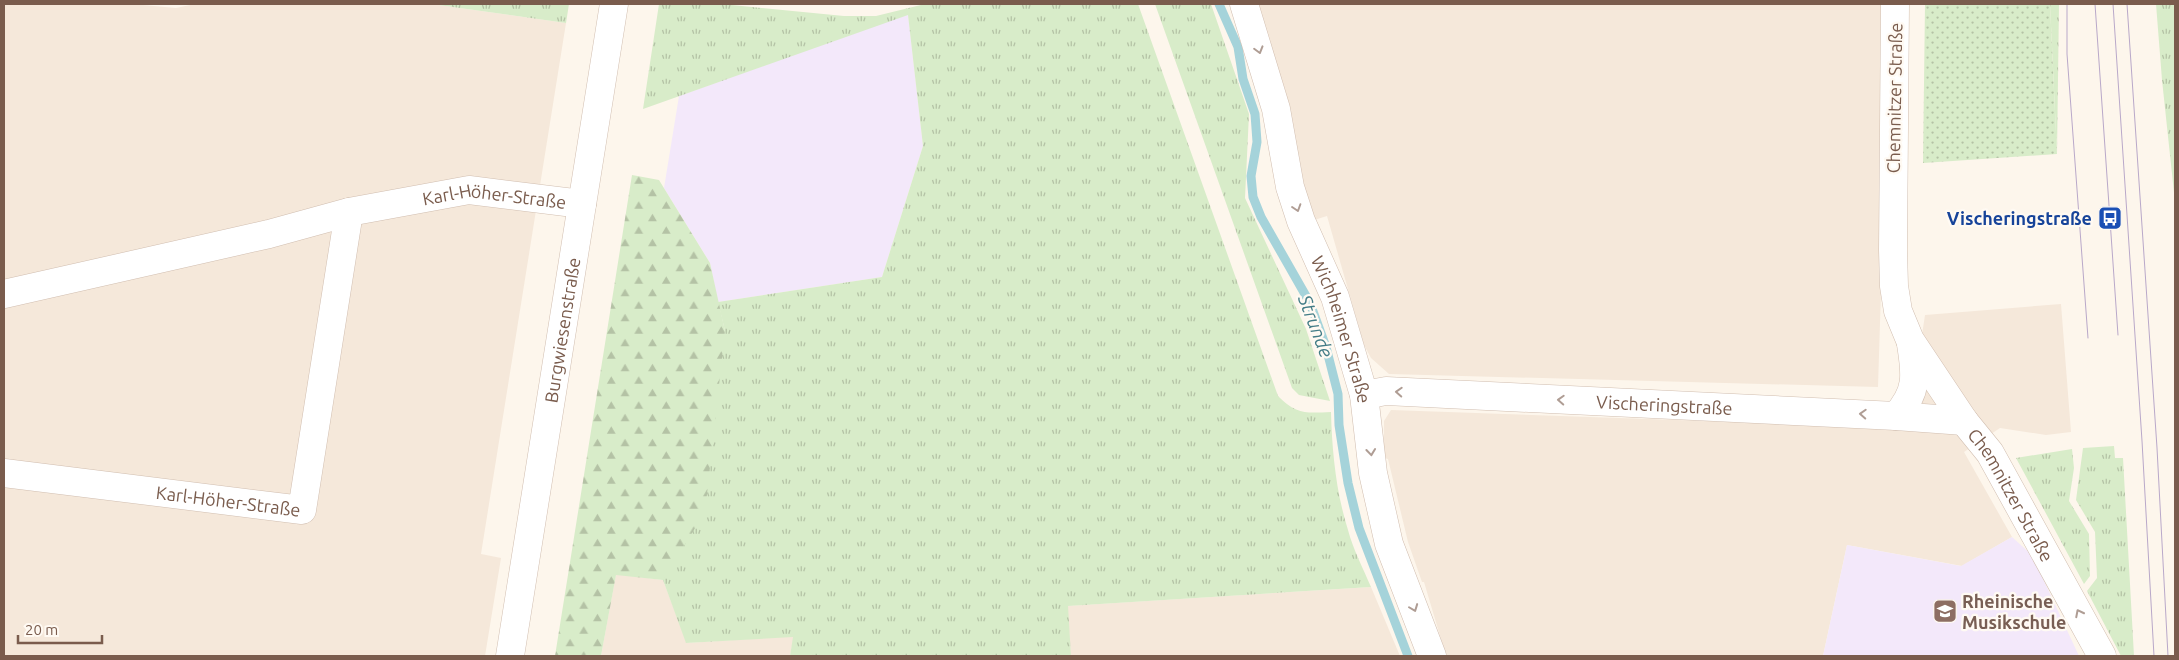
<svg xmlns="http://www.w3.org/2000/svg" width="2179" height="660" viewBox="0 0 2179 660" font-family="Ubuntu,sans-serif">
<defs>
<pattern id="grass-tufts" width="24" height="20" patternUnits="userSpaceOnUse" patternTransform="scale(1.25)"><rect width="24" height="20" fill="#d8ecc9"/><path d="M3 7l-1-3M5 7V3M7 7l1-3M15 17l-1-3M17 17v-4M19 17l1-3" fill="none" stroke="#b4c2a5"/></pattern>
<pattern id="forest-firs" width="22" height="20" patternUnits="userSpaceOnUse" patternTransform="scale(1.25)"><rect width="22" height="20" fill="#d8ecc9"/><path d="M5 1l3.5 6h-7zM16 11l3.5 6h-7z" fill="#b4c2a5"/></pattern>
<pattern id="garden-dots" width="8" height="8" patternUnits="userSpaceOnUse" patternTransform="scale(1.25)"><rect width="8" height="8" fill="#d8ecc9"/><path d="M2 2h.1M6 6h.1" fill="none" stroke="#b4c2a5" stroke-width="1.8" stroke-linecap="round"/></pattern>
</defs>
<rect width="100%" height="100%" fill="#fdf6ec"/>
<g fill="#f5e8da">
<path d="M 4,4 L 132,4 L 176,8 L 195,4 L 431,4 L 566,23 L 481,554 L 501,558 L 485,656 L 4,656 Z"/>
<path d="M 1254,4 L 1890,4 L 1878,387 L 1389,374 L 1371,358 L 1364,345 L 1327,216 L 1311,221 L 1295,157 L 1285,89 Z"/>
<path d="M 2061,304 L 2071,432 L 2046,435 L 2000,428 L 1964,452 L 2012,537 L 1962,566 L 1847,545 L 1823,656 L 1446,656 L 1424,582 L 1422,582 L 1408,542 L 1388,459 L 1384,458 L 1384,421 L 1391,410 L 1908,428 L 1925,315 Z"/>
<path d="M 616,574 L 663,580 L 687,643 L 794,636 L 790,656 L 601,656 Z"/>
<path d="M 1371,587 L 1400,656 L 1071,656 L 1067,606 Z"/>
</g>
<g fill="#f3e8fa">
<path d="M 908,14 L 923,146 L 882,277 L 718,302 L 710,263 L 664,188 L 679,96 Z"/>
<path d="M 2012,537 L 2032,555 L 2079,656 L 1823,656 L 1847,545 L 1961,566 Z"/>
</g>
<g fill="url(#grass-tufts)">
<path d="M 431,4 L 569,4 L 566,23 Z"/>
<path d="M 659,4 L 722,4 L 844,16 L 876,16 L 925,4 L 1138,4 L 1278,396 C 1297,415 1306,413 1331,412 C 1332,451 1336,492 1348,530 C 1353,549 1363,568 1371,587 L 1068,606 L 1071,656 L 790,656 L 793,637 L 686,643 L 663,580 L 664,528 L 725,331 L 718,302 L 882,277 L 923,146 L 908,15 L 643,109 Z"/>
<path d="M 1155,4 L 1211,4 L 1249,114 L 1245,198 L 1306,329 L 1330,401 L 1299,395 L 1292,388 Z"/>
<path d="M 2050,4 L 2059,4 L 2057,154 Z"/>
<path d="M 2156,4 L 2175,4 L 2175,202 L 2162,80 Z"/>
<path d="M 2114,446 L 2115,458 L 2123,458 L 2134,656 L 2121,656 L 2087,591 L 2097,578 L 2095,532 L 2076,500 L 2083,448 Z"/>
<path d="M 2072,449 L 2074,468 L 2069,501 L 2089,534 L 2090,576 L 2084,584 L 2016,458 Z"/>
</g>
<path fill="url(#forest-firs)" d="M 632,175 L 659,180 L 710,263 L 725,331 L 705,512 L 663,580 L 616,575 L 601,656 L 555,656 Z"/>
<path fill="url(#garden-dots)" d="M 1925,4 L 2050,4 L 2057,154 L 1923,163 Z"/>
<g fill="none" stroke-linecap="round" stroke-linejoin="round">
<path stroke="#a5d3da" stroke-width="9" d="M 1219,4 L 1238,47 L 1243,79 L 1255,114 L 1257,142 L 1251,176 L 1253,197 L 1261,217 L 1310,303 L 1326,347 L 1338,394 L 1339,425 L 1348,483 L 1359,528 L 1408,656"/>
<g stroke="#d1beb0" stroke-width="29">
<g id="minor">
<path id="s1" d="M 1244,4 L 1276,109 L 1290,187 L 1301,221 L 1335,297 L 1364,395 L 1373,473 L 1389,544 L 1432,656"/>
<path id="s2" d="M 1895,4 L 1893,250 L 1894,286 L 1898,311 L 1910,340 L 1964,421 L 1990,453 L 2102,656"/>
<path id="s3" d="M 4,294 L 269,234 L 349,212 L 469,190 L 582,204"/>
<path id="s4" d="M 1364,395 L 1386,391 L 1896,416 L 1964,421"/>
<path d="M 1896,416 C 1918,392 1916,375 1911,344"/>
<path id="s5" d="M 4,473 L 302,510 L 349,212"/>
<path id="s6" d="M 510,656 L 614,4"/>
</g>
</g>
<use href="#minor" stroke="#fff" stroke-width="28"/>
<g stroke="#b9a8c9" stroke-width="1">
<path d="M 2067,4 L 2067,54 L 2088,338"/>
<path d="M 2095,4 L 2118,335"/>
<path d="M 2113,4 L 2142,441 L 2154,656"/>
<path d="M 2127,4 L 2157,448 L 2168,656"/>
</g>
</g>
<defs><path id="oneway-chevron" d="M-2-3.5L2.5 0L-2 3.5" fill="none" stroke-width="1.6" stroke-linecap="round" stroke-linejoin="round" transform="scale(1.25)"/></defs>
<g stroke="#af9d94">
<use href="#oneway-chevron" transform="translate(1259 50) rotate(74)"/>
<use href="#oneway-chevron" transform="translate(1297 208) rotate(72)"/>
<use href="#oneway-chevron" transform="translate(1399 392) rotate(-177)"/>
<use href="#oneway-chevron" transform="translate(1561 400) rotate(-177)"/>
<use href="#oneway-chevron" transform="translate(1863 414) rotate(-177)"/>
<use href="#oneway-chevron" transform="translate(1371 452) rotate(84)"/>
<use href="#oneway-chevron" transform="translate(1414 608) rotate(69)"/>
<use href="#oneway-chevron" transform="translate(2079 613) rotate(-117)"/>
</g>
<defs>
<g id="bus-square" transform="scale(1.25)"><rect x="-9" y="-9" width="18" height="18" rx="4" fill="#1a4fb4" stroke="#fffaf3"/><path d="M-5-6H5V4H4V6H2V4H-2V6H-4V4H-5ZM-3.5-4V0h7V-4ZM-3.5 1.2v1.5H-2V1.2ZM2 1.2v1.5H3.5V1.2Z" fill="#fff"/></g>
<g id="school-square" transform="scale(1.25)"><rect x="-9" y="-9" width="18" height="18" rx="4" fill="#8d6e63" stroke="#fffaf3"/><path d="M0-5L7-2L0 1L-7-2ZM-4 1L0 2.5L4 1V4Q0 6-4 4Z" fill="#fff"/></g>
</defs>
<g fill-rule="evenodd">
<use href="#bus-square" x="2110" y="218"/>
<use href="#school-square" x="1945" y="611"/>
</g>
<g text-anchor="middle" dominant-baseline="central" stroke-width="4.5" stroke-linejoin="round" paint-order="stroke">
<g font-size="18" fill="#7a5c4d" stroke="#fffaf3">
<text transform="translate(1894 98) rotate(-89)">Chemnitzer Straße</text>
<text stroke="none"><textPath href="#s3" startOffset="502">Karl-Höher-Straße</textPath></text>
<text stroke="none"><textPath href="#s6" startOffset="330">Burgwiesenstraße</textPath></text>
<text stroke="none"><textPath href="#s1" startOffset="341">Wichheimer Straße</textPath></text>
<text stroke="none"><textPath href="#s4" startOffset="301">Vischeringstraße</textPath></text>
<text stroke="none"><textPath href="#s2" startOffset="524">Chemnitzer Straße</textPath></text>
<text stroke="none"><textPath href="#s5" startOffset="226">Karl-Höher-Straße</textPath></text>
</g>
<g font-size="18" font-weight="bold" fill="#164399" stroke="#fffaf3" text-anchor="end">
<text x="2092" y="218">Vischeringstraße</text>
</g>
<g font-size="18" font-weight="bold" fill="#785e54" stroke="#fffaf3" text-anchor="start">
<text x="1962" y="601">Rheinische<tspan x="1962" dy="21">Musikschule</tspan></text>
</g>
<g font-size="19" font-style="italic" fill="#437c86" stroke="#fffaf3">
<text transform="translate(1316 326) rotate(69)">Strunde</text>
</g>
</g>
<rect width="2179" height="660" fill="none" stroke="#7a5c4d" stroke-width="10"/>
<path d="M18 635v8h84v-8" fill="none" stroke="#7a5c4d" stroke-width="2.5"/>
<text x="25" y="635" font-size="15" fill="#7a5c4d" stroke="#fffaf3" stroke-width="4" paint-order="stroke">20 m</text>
</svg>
